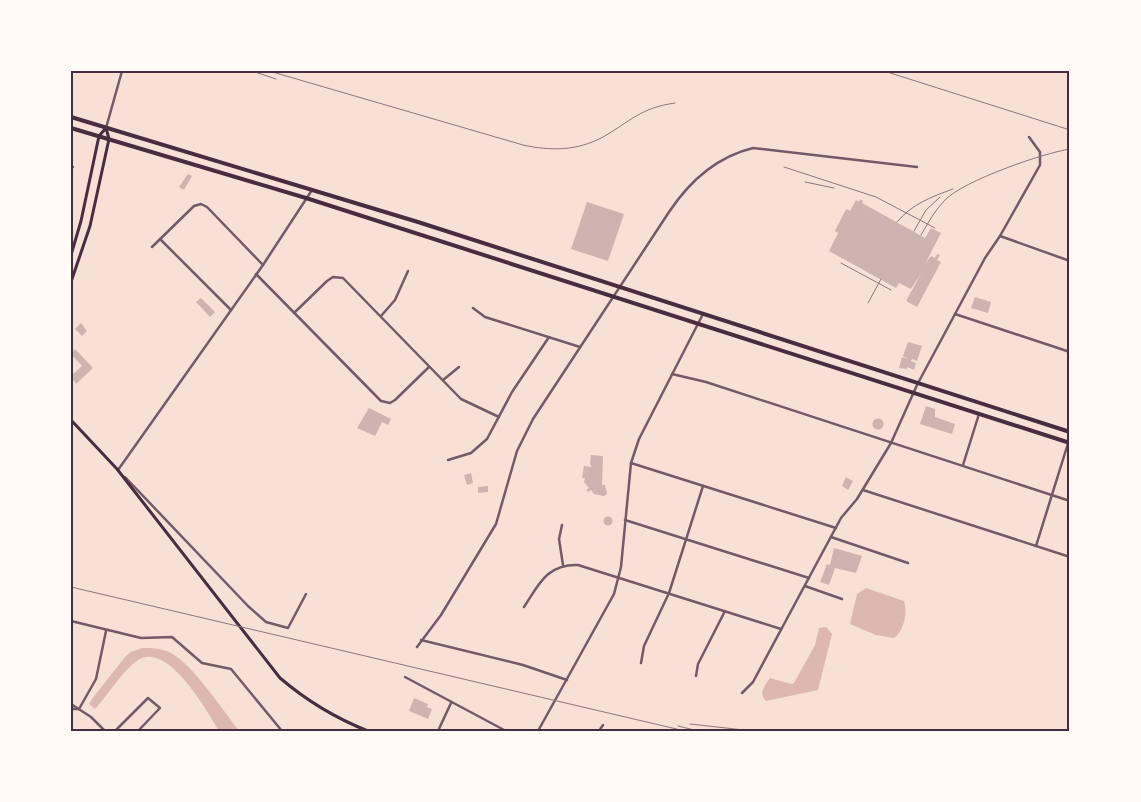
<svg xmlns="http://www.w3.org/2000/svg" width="1141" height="802" viewBox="0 0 1141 802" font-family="Cabin,sans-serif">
<rect width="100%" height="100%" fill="#f7e1d7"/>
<g fill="#dcb8b0">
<path d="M 866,588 L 904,601 C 908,612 904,631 894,638 L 876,635 L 850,624 L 857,594 Z"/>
<path d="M 826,627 L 832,634 L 818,690 L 766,701 C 758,694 765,685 770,678 L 791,684 L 794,683 L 815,645 L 819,628 Z"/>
<path d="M 142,648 C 151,648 160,648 169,652 C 191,662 223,710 239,731 L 219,731 C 207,711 168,641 138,660 C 124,669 107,696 95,709 L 89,704 L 92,699 L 125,657 L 131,652 Z"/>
</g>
<g fill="#ccb4b1">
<path d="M 188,174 L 192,176 L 184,190 L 179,187 Z"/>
<path d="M 860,199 L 863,201 L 862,203 L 925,238 L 931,228 L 941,233 L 925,264 L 931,256 L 935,258 L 937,254 L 940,255 L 937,260 L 941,262 L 917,307 L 906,301 L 922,272 L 911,289 L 899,283 L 896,288 L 829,251 L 838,233 L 835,231 L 846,209 L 850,211 L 856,200 L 859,202 Z"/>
<path d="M 587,202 L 624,214 L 608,261 L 571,249 Z"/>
<path d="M 975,297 L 991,302 L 988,313 L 971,308 Z"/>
<path d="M 201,298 L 215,312 L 210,317 L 196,302 Z"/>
<path d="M 81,323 L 87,331 L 82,336 L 75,329 Z"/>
<path d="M 908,342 L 922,346 L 917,361 L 912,359 L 911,361 L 916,363 L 914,370 L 907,367 L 907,369 L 899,368 L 902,357 L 909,359 L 903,356 Z"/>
<path d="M 75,349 L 93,368 L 76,384 L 71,376 L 82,366 L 71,354 Z"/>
<path d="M 926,406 L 935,409 L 935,417 L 955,424 L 952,434 L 920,424 Z"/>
<path d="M 369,408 L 391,419 L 388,425 L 382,422 L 375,436 L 357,428 Z"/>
<circle cx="878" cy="424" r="5.5"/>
<path d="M 591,455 L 603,456 L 602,485 L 605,485 L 607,494 L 604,496 L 594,494 L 591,490 L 588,492 L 586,490 L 589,488 L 584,482 L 585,478 L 582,478 L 584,466 L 592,467 L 590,464 Z"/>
<path d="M 471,473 L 473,483 L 467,485 L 464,475 Z"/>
<path d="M 846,477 L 853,481 L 848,490 L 842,486 Z"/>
<path d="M 488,486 L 488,492 L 478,493 L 478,487 Z"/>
<circle cx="608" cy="521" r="4.5"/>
<path d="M 834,548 L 862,556 L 856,573 L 835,568 L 829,585 L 820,582 L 827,564 L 830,565 Z"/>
<path d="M 414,698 L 428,704 L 427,707 L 432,709 L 428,719 L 409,711 Z"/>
</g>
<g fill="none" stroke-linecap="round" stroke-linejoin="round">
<g stroke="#755966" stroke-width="2.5">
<path d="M 106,128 L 122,71"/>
<path d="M 71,168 L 73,167"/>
<path d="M 1000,236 L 1070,261"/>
<path d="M 160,239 L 231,310"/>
<path d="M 152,247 L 194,206 L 201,204 L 207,207 L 263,265"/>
<path d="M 256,274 L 381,401 L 390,403 L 395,400 L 429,367"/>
<path d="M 473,308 L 485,317 L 580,347"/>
<path d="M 294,313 L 327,281 L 333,277 L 343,278 L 461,399 L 499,417"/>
<path d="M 955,314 L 1070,352"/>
<path d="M 381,316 L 395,300 L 408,271"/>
<path d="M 672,374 L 706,382 L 1070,501"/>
<path d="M 443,380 L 459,367"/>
<path d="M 448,460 L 471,453 L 487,439 L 512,392 L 549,337"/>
<path d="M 631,463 L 836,528"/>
<path d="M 963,465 L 979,414"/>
<path d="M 118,470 L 263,265 L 312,190"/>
<path d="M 125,477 L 248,606 L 266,622 L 288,628 L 306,594"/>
<path d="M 863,490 L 1070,557"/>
<path d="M 625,520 L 809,578"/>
<path d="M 562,525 L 559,539 L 563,565"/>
<path d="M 831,537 L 908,563"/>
<path d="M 1036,546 L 1070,437"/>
<path d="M 805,586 L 842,599"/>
<path d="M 524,607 C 539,584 547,564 578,565 L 781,629"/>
<path d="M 71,621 L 141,638 L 172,637 L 202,663 L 231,669 L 282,731"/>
<path d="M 421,640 L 523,665 L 567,680"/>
<path d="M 417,647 L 441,615 L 496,524 L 517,451 L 533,419 L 669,212 C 689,182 716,157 753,148 L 917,167"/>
<path d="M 641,663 L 644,646 L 669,593 L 703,486"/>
<path d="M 696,676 L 698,664 L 725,611"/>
<path d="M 405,677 L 506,731"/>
<path d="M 742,693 L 753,682 L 841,518 L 857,499 L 891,443 L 917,385 L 985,258 L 1000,236 L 1040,165 L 1040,152 L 1029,137"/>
<path d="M 71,704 L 91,717 L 105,731"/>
<path d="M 71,709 L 79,709"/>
<path d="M 79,709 L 96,679 L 106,631"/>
<path d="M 115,731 L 148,698 L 160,708 L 138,731"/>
<path d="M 438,731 L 451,703"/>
<path d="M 538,731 L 614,594 L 621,567 L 631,463 L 639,439 L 703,314"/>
<path d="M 599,731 L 603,725"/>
</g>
<g stroke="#4a2c40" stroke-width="3">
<path d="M 71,255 L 81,221 L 99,136 L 106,128"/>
<path d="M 71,259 L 71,270"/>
<path d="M 71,282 L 90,226 L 109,139 L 106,128"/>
<path d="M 71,420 L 117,469 L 280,678 C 307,701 335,718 368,731"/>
</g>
<g stroke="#4a2c40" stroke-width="4">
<path d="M 71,117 L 418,222 L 1070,432"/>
<path d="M 71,128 L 306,198 L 1070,443"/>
</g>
<g stroke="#8f747c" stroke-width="1">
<path d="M 252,71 L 276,79"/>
<path d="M 269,71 L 523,145 C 551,151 577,151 603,137 C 631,121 640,108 675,103"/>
<path d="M 884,71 L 1070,130"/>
<path d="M 784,167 L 876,197 L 935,228"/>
<path d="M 805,182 L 834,188"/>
<path d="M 897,222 C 912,204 931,197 953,189"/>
<path d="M 914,231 L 926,210 L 940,197"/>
<path d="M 921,235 C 928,223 935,210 945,200 C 963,181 1043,153 1070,149"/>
<path d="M 841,263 L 891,290"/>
<path d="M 868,303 L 881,279"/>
<path d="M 71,587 L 685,731"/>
<path d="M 690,724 L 753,731"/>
<path d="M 678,726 L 698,731"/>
</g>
</g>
<rect width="1141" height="802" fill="none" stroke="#fffaf5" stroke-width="145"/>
<rect x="72" y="72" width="996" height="658" fill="none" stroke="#4a2c40" stroke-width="2"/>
</svg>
